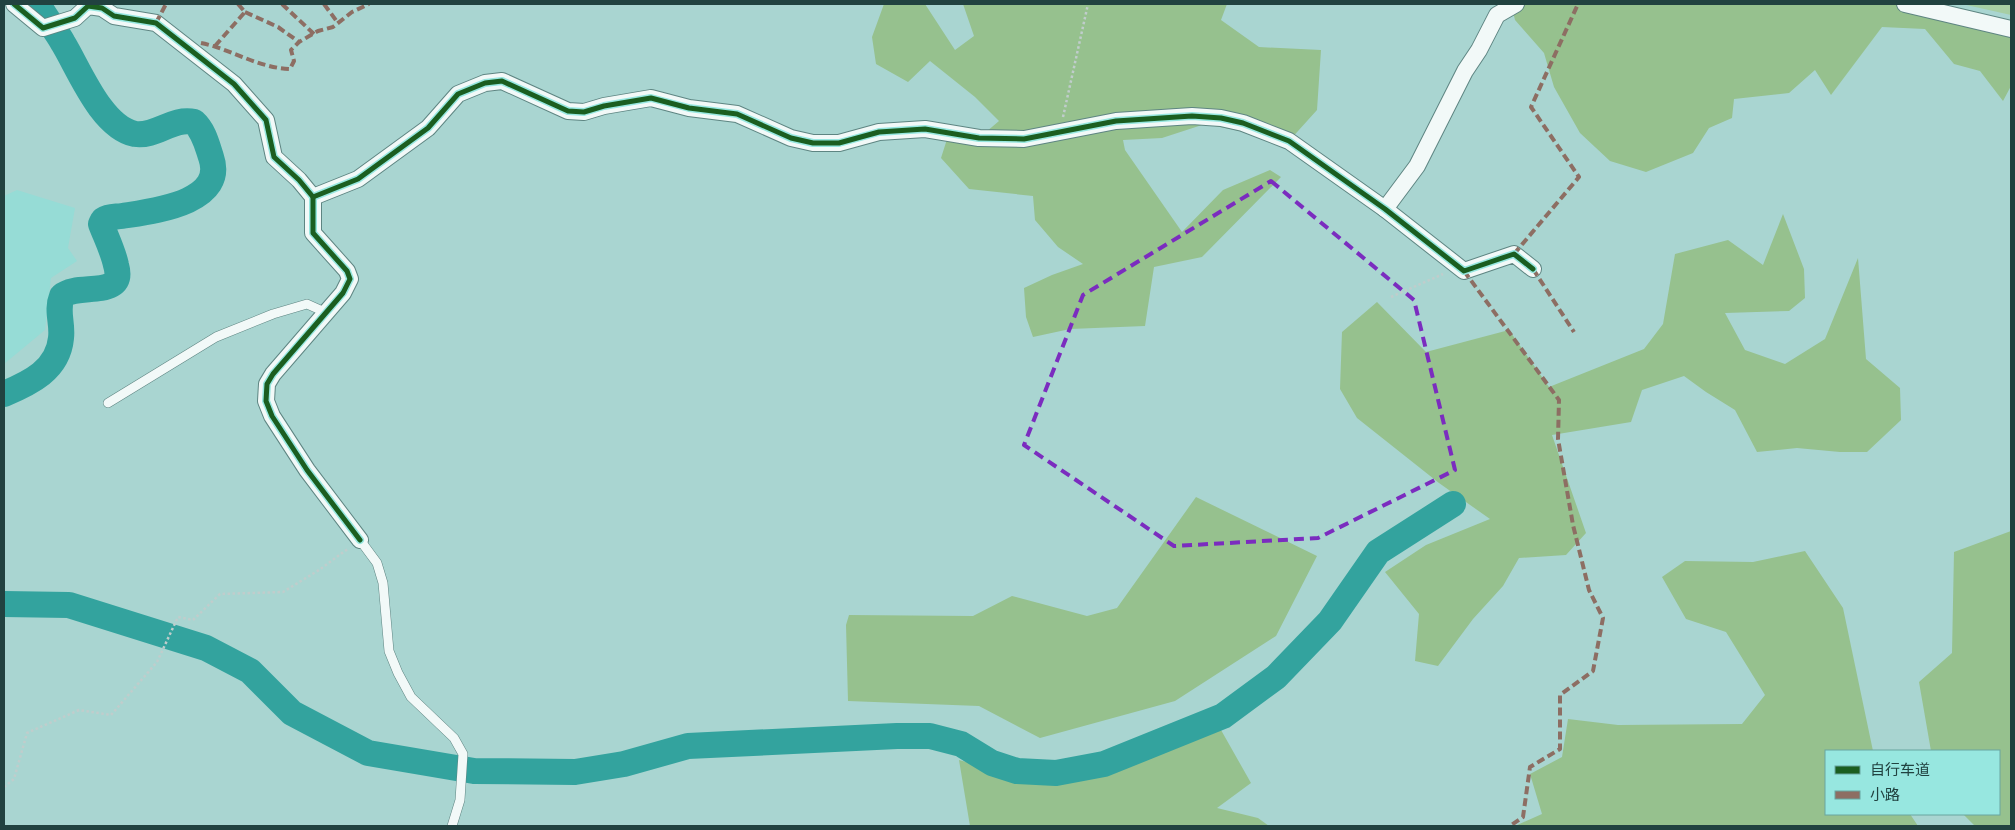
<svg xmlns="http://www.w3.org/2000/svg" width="2015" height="830" viewBox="0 0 2015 830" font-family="Signika,'Noto Sans SC',sans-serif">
<rect width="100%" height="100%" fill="#a9d5d1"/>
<path fill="#96dcd6" d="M 17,190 L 75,208 L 68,248 L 77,261 L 51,278 L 45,330 L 4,364 L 4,196 Z"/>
<path fill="#a7cea4" d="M 1962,4 L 2011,4 L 2011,15 Z"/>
<g fill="#96c18e">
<path d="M 884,4 L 925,4 L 955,50 L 974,36 L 963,4 L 1227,4 L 1221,20 L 1259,47 L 1321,50 L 1317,110 L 1289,141 L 1205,124 L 1162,138 L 1123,140 L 1125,150 L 1182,232 L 1223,190 L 1270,170 L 1281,177 L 1202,257 L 1154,267 L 1145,326 L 1070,329 L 1033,337 L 1026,317 L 1024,288 L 1052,275 L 1083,264 L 1058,247 L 1035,220 L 1033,196 L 969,189 L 941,158 L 949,133 L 979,138 L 999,121 L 975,97 L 930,61 L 908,82 L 876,64 L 872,37 Z"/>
<path d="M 1511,4 L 1905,4 L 2011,28 L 2011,86 L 2003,101 L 1980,71 L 1954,64 L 1925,29 L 1882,27 L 1831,95 L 1815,70 L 1789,93 L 1734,99 L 1732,118 L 1709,128 L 1693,153 L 1646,172 L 1610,161 L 1580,133 L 1554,87 L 1544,53 L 1515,20 Z"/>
<path d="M 1783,214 L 1804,269 L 1805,298 L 1789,311 L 1725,313 L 1745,350 L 1785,364 L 1825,339 L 1858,258 L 1866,359 L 1900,388 L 1901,420 L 1867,452 L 1840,452 L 1797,448 L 1757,452 L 1735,410 L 1706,392 L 1684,376 L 1642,390 L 1631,422 L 1552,435 L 1586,533 L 1566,555 L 1519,558 L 1503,586 L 1473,619 L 1438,666 L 1415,661 L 1419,614 L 1385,572 L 1426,545 L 1490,519 L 1439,483 L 1357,418 L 1340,389 L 1342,332 L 1377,302 L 1426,352 L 1509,330 L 1549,387 L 1644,349 L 1663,324 L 1675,254 L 1728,240 L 1763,265 Z"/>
<path d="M 1196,497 L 1317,556 L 1276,636 L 1175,701 L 1040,738 L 979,706 L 848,701 L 846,625 L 849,615 L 973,616 L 1012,596 L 1087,616 L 1117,608 Z"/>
<path d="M 2011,531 L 2011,826 L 1975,826 L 1963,814 L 1999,814 L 1999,751 L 1931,751 L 1919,682 L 1952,653 L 1954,552 Z"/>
<path d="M 1805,551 L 1843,608 L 1873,751 L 1826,751 L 1826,814 L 1910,814 L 1918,826 L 1515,826 L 1542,814 L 1530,774 L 1562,757 L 1568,719 L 1618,725 L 1742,724 L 1765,695 L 1726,632 L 1686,619 L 1662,577 L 1685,561 L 1753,562 Z"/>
<path d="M 1221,730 L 1251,783 L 1217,808 L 1258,818 L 1269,826 L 970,826 L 959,760 L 1045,783 Z"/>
</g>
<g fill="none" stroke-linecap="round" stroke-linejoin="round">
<g stroke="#33a39e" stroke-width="26">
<path d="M 4,394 C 30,383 58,370 61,338 C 63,323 56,311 62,296 C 78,282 126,300 116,265 C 113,251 106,237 101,224 L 103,220 C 109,216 115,217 122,216 C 153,211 227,203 211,157 C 207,145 204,131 194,122 C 173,117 156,137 135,134 C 101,127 79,69 63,43 C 55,29 45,17 38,4"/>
<path d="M 4,604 L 69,605 L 206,648 L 250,671 L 292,713 L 368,753 L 474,771 L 575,772 L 624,764 L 688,746 L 897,736 L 930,736 L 961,744 L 992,763 L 1017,771 L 1056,773 L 1104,764 L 1223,716 L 1276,677 L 1330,621 L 1378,552 L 1453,504"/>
</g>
<g stroke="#5e8582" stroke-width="10">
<g id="lane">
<path d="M 108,403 L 216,337 L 273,314 L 307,304 L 327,313"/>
<path d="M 360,540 L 377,563 L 383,583 L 389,651 L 398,673 L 411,697 L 454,738 L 463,754 L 460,800 L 452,826"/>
</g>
</g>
<g stroke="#5e8582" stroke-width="18">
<g id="street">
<path d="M 14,4 L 43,28 L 75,18 L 88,6 L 102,8 L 114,16 L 156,23 L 234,84 L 266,120 L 274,157 L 299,180 L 313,197 L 313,233 L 347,271 L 350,279 L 343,293 L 273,374 L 267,384 L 266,401 L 272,416 L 307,470 L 360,540"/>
<path d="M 1905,4 L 2011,29"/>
<path d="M 313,197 L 358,179 L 428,128 L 458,94 L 485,83 L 502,81 L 568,111 L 584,112 L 604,106 L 651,98 L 689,108 L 737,114 L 791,138 L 813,143 L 839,143 L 879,132 L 925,129 L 979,138 L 1024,139 L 1116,121 L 1192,116 L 1221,118 L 1243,123 L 1289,141 L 1385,209 L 1464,271 L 1514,254 L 1533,269"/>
<path d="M 1385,209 L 1417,166 L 1465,71 L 1479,50 L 1497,15 L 1516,4"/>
</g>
</g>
<g stroke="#c0cdcc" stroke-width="2.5" stroke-dasharray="2.5 2.5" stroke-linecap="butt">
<path d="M 1063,117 L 1088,4"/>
<path d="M 1391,297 L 1443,274"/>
<path d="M 4,787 L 14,779 L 27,733 L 79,710 L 111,715 L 157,662 L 178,617 L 193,620 L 220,594 L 283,592 L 319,570 L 349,548"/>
</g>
<use href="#lane" stroke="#f2f9f8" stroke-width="9"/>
<use href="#street" stroke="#f2f9f8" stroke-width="16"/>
<g stroke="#8d6e63" stroke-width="4" stroke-dasharray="8 4" stroke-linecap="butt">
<path d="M 282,4 L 314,34"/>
<path d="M 324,4 L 338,23"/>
<path d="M 245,12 L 278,27 L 299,42"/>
<path d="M 156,23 L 166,4"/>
<path d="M 201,43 C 231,49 258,68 290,69 L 294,61 L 291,50 L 299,42 L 318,31 L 333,27 L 352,12 L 369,4"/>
<path d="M 215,46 L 245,12 L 238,4"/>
<path d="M 1514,254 L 1579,177 L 1531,107 L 1578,4"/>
<path d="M 1533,269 L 1574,332"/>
<path d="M 1464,271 L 1559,400 L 1558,439 L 1573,525 L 1589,590 L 1603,618 L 1593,671 L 1560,695 L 1560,749 L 1530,767 L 1523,817 L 1510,826"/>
</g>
<g stroke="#97e7e0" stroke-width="8">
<g id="cycleway">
<path d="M 14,4 L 43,28 L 75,18 L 88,6 L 102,8 L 114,16 L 156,23 L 234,84 L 266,120 L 274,157 L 299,180 L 313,197 L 313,233 L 347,271 L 350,279 L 343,293 L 273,374 L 267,384 L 266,401 L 272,416 L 307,470 L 360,540"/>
<path d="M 313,197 L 358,179 L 428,128 L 458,94 L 485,83 L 502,81 L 568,111 L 584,112 L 604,106 L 651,98 L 689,108 L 737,114 L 791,138 L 813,143 L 839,143 L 879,132 L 925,129 L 979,138 L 1024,139 L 1116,121 L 1192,116 L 1221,118 L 1243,123 L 1289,141 L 1385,209 L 1464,271 L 1514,254 L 1533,269"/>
</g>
</g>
<use href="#cycleway" stroke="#1b5e20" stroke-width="5"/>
</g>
<path fill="none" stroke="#7b2cbf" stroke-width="4" stroke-dasharray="10 6" stroke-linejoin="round" d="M 1271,181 L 1414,300 L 1455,470 L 1318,538 L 1174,546 L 1024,445 L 1083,295 Z"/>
<rect width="2015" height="830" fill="none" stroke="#214240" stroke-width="10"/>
<rect x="1825" y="750" width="175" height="65" fill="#97e7e0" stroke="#68a5a0"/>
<rect x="1835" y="766" width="25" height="8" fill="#1b5e20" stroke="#68a5a0"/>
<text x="1870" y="775" font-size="15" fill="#214240">自行车道</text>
<rect x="1835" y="791" width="25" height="8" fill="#8d6e63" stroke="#68a5a0"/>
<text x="1870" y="800" font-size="15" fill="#214240">小路</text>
</svg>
